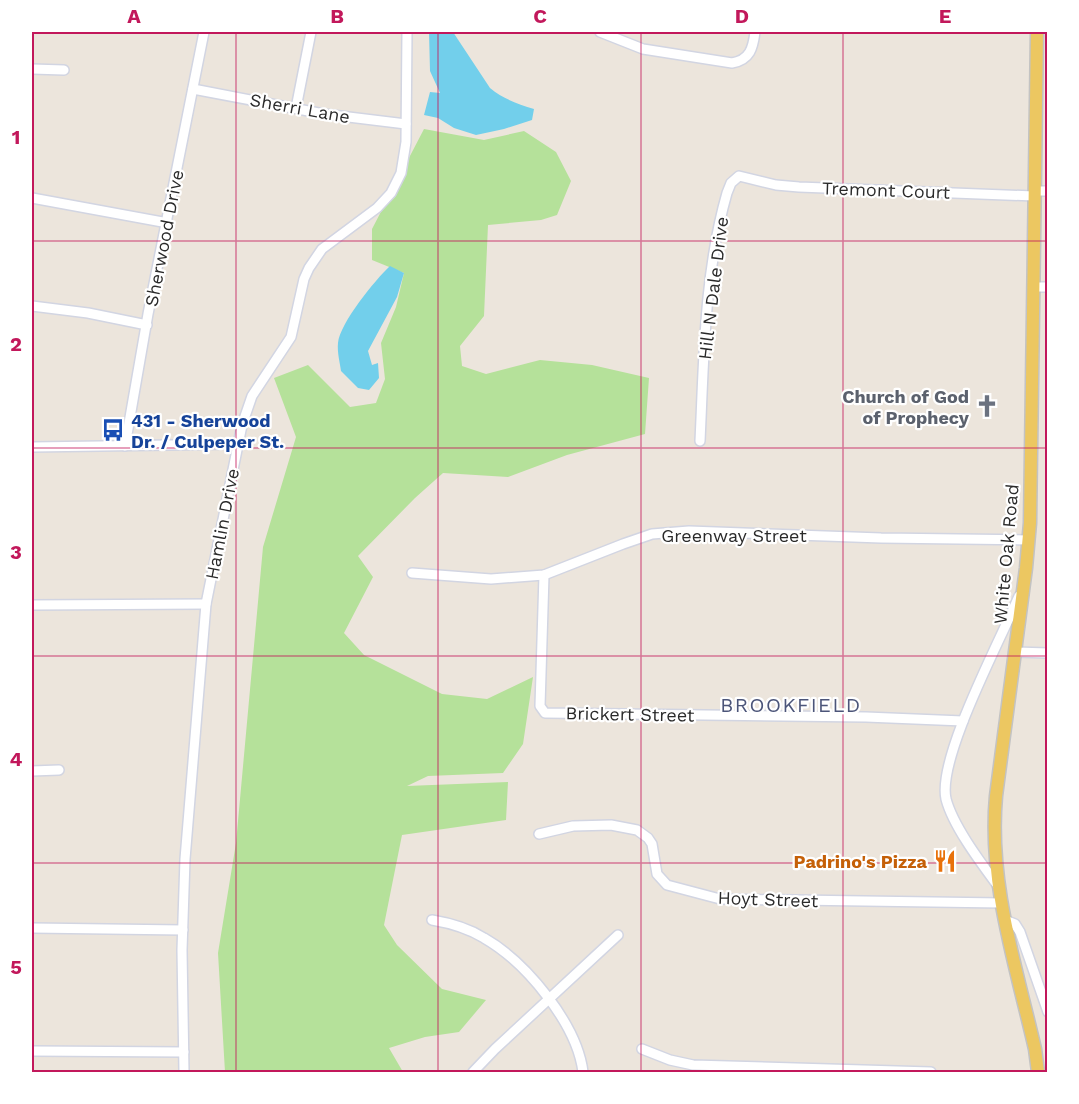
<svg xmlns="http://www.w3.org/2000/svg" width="1079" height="1104" viewBox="0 0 1079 1104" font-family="'Work Sans',sans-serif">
<rect width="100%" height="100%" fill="#ece5dc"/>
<path fill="#b5e19a" d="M 424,129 L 484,140 L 524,131 L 556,152 L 571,181 L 557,215 L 541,220 L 488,225 L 484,316 L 460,346 L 462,366 L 486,374 L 540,360 L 592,365 L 649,378 L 645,434 L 567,455 L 508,477 L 443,473 L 415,498 L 358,556 L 373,577 L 344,633 L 364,655 L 442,694 L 487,699 L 533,677 L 523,744 L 503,773 L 428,776 L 407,786 L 508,782 L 506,820 L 402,835 L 384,925 L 397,945 L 442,989 L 486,1000 L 459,1032 L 425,1037 L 389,1048 L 403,1072 L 225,1072 L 218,953 L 236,843 L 263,547 L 296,437 L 274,378 L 308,365 L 350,407 L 376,403 L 385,379 L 381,343 L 396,307 L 404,273 L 372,260 L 372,229 Z"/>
<g fill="#72cfeb">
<path d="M 429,32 L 453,32 L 490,88 C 503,99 518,104 534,109 L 532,120 L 504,129 L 476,135 L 454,128 L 438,118 L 424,115 L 430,92 L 440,93 L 430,71 Z"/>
<path d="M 390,266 L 404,273 L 397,297 L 368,351 L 372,365 L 378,363 L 379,378 L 369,390 L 358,388 L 341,371 C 340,363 337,352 338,343 C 340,323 375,280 390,266 Z"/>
</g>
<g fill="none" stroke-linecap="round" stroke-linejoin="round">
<g stroke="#d2d5e2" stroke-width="12">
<g id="minor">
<path d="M 600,32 L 643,49 L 732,63 C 750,60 753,48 755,32"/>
<path d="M 32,69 L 64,70"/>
<path d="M 193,89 L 324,114 L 406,124"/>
<path d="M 296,108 L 311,32"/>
<path d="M 1034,191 L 1048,191"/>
<path d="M 32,198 L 168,223"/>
<path d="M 1033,287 L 1048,287"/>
<path d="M 32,306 L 88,313 L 147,325"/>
<path d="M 700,441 C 704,358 704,273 727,193 L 731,183 L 739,176 L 776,185 L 799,187 L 1034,196"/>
<path d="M 125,446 L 148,314 L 204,32"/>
<path d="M 32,447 L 238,444"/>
<path d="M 412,573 L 491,579 L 544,575 L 623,544 L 652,534 L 689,531 L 881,538 L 1029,540"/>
<path d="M 544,575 L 540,706 L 545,713 L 866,717 L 963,721"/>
<path d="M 32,605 L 206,604"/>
<path d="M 1015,652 L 1048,653"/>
<path d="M 32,771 L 59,770"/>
<path d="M 539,834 L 573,826 L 611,825 L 637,830 L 648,838 L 652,844 L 657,874 L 667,885 L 720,899 L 1001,903"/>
<path d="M 998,886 C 981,863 953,826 946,799 C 937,758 1001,639 1019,596"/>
<path d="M 432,920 C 450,923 468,928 484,938 C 526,962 577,1024 583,1072"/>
<path d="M 1005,920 L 1015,924 L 1020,932 L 1048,1012"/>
<path d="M 32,928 L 183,930"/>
<path d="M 642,1049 L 670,1060 L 693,1065 L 931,1072"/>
<path d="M 32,1051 L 184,1052"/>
<path d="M 184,1072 L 182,950 L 185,859 L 206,604 L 242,425 L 252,396 L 291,337 L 304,279 L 309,268 L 322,249 L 377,208 L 391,193 L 401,173 L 406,142 L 407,32"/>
<path d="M 473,1072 L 495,1049 L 618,935"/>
</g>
</g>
<g stroke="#c3c3c3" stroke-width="15">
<path id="major" d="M 1037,32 L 1030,523 L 1026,568 L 996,796 C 988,882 1016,966 1035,1049 L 1038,1072"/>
</g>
<use href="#minor" stroke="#fff" stroke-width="9"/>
<use href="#major" stroke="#ecc761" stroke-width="12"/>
</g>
<path fill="none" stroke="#c2185b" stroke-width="1.5" stroke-opacity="0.55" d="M 236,32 L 236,1072M 438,32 L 438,1072M 641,32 L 641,1072M 843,32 L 843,1072M 32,241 L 1048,241M 32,448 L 1048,448M 32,656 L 1048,656M 32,863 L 1048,863"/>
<defs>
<g id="church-bare" transform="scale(1.8)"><path d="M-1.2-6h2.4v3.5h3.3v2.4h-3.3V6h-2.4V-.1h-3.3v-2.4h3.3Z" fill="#6b7280" stroke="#fff" stroke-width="2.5" paint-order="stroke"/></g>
<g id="bus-bare" transform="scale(1.8)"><path d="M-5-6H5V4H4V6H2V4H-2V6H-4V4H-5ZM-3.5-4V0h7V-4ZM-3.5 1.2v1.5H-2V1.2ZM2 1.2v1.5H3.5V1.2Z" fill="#1a4fb4" stroke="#fff" stroke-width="2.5" paint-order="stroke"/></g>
<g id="restaurant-bare" transform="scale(1.8)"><path d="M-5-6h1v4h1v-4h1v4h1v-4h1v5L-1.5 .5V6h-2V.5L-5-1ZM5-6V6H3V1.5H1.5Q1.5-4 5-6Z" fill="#e8710a" stroke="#fff" stroke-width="2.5" paint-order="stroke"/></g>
</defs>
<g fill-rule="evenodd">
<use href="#church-bare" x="987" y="406"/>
<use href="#bus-bare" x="113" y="430"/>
<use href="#restaurant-bare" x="945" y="861"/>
</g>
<g text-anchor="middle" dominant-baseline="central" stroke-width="4.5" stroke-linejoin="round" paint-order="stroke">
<g font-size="18" fill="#2a2a2a" stroke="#fff">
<text transform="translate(300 108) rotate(10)">Sherri Lane</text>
<text transform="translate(886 190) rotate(2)">Tremont Court</text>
<text transform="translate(164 238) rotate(-79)">Sherwood Drive</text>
<text transform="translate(713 288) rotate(-83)">Hill N Dale Drive</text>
<text transform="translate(222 524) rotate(-79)">Hamlin Drive</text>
<text x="734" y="535">Greenway Street</text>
<text transform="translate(1006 554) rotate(-85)">White Oak Road</text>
<text transform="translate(630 714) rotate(1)">Brickert Street</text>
<text transform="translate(768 899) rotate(2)">Hoyt Street</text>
</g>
<g font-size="18" font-weight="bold" fill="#5b616d" stroke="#fff" text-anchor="end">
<text x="969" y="396">Church of God<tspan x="969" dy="21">of Prophecy</tspan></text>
</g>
<g font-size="18" font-weight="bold" fill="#164399" stroke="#fff" text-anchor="start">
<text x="131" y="420">431 - Sherwood<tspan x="131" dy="21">Dr. / Culpeper St.</tspan></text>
</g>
<g font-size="18" font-weight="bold" fill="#c56008" stroke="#fff" text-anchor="end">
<text x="927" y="861">Padrino's Pizza</text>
</g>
<g font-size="20" letter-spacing="1.5" fill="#4c5579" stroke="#fff">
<text x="791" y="705">BROOKFIELD</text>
</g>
</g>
<rect width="1079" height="1104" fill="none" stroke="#ffffff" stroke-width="66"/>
<rect x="33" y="33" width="1013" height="1038" fill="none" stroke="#c2185b" stroke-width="2"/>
<g font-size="20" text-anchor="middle" font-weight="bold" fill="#c2185b">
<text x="134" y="23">A</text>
<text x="337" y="23">B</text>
<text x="540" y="23">C</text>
<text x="742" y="23">D</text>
<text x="945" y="23">E</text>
<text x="16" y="144">1</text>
<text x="16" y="351">2</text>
<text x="16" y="559">3</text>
<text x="16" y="766">4</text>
<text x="16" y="974">5</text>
</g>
</svg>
